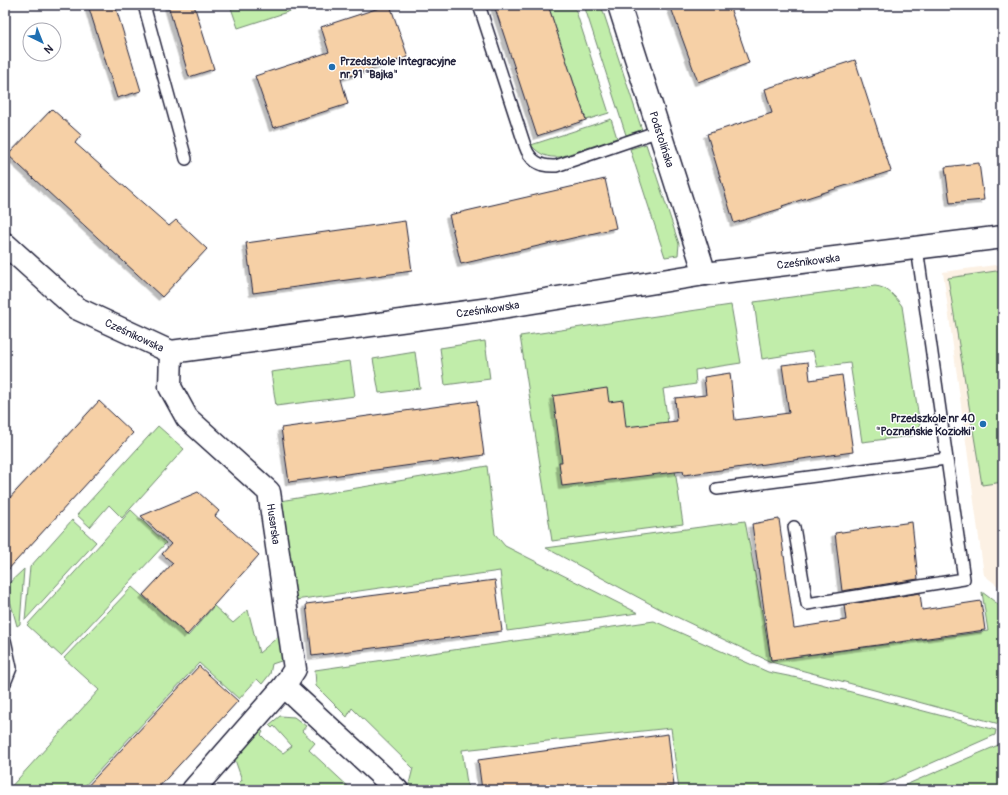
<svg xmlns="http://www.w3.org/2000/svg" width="1008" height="795" viewBox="0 0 1008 795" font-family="Pangolin,sans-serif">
<defs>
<filter id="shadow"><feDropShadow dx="-3.5" dy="3.5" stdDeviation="0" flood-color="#0004"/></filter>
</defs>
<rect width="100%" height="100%" fill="#fff"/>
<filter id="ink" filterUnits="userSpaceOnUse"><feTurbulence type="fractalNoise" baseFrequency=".025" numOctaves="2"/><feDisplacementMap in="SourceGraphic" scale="8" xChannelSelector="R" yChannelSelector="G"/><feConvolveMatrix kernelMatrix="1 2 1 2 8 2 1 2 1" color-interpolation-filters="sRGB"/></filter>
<g filter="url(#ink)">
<path fill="#fcf1e4" d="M 1003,264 L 1003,590 L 984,575 L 943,272 Z"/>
<g fill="#c1edaa" stroke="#728872">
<path d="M 230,5 L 309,5 L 238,28 Z"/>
<path d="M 548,5 L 574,5 L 609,113 L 586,120 Z"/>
<path d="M 584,5 L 601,5 L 642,130 L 626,135 Z"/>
<path d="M 611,119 L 617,138 L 560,157 C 547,158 540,155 531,145 Z"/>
<path d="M 646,144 L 679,244 L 678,255 L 665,257 L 630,149 Z"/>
<path d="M 1003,270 L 1003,482 L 982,485 L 948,278 Z"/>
<path d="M 875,286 C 887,287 895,296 902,306 L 921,432 L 912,436 L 862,442 L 850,363 L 817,367 L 813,351 L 762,359 L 754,302 Z"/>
<path d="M 731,305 L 741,363 L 695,370 L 696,384 L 663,389 L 683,524 L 552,541 L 520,336 Z"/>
<path d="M 485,341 L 490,379 L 445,385 L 440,348 Z"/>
<path d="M 415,352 L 420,388 L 379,393 L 373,359 Z"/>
<path d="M 350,361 L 355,396 L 276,406 L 271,372 Z"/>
<path d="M 158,426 L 184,449 L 122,518 L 109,505 L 90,527 L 77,515 Z"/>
<path d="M 487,466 L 495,534 L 505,546 L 638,613 L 507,631 L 500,571 L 295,600 L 280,501 Z"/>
<path d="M 131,510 L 166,543 L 61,656 L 27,625 Z"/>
<path d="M 72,520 L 96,542 L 25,620 L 30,567 Z"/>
<path d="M 745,521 L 771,660 L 988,631 L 982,592 L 1003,608 L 1003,725 L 771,662 L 660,609 L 546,548 Z"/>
<path d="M 24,569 L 20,624 L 17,626 L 6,586 Z"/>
<path d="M 132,587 L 188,636 L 214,606 L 233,623 L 248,610 L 259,653 L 279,636 L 282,653 L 281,661 L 272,664 L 270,674 L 262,684 L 257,679 L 239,699 L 199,663 L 81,790 L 8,790 L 99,690 L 64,658 Z"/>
<path d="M 654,621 L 768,672 L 798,678 L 996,730 L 995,735 L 871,790 L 679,790 L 671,728 L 462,750 L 468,790 L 411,790 L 408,788 L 413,768 L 352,708 L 347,717 L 316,686 L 315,670 Z"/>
<path d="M 280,716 L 294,717 L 306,726 L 302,731 L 315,743 L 309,750 L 352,790 L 233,790 L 242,780 L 233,754 L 258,728 L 263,732 L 261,735 L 266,740 L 283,753 L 292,746 L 274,726 L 272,728 L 269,725 Z"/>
<path d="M 1003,743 L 1003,790 L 894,790 Z"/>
</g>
<g fill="#f6d0a6" stroke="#22223b" filter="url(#shadow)">
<path d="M 88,5 L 115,5 L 141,91 L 117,98 Z"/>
<path d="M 168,5 L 194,5 L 214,69 L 189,77 Z"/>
<path d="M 388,5 L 390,5 L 408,57 L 341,79 L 348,104 L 273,128 L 255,76 L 329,52 L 321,27 Z"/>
<path d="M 494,5 L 548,5 L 586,120 L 537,136 Z"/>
<path d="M 670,5 L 729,5 L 749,63 L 698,82 Z"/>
<path d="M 855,60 L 891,171 L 782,206 L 783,208 L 734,223 L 707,134 L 772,113 L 765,89 Z"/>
<path d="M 52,109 L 81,135 L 75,143 L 169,226 L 176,220 L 207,249 L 162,297 L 8,155 Z"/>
<path d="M 979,163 L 984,200 L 950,203 L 945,167 Z"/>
<path d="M 605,179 L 616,228 L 461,264 L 449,215 Z"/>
<path d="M 405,221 L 412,271 L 253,293 L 246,243 Z"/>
<path d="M 808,362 L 810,380 L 842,375 L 853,452 L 684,475 L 683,471 L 562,486 L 559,462 L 562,462 L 553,396 L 607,388 L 609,402 L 623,400 L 626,427 L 677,421 L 675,398 L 706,395 L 704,377 L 730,373 L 735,420 L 789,413 L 782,365 Z"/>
<path d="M 99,401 L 133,433 L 5,573 L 5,503 Z"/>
<path d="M 477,401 L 484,455 L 289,482 L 281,428 Z"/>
<path d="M 198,492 L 219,511 L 215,516 L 259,555 L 187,635 L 143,595 L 173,563 L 162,554 L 171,544 L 141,516 Z"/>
<path d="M 779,519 L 794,628 L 846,620 L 844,605 L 920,593 L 922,610 L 981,601 L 985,630 L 771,660 L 752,524 Z"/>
<path d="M 912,522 L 918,579 L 842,591 L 835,533 Z"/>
<path d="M 495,580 L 502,631 L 312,656 L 306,604 Z"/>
<path d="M 199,666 L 238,701 L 156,790 L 84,790 Z"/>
<path d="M 668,734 L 674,786 L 645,790 L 482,790 L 478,760 Z"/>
</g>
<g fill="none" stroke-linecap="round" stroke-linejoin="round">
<g stroke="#22223b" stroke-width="14">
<g id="lane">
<path d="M 144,5 L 186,159"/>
<path d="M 479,5 L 525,146 C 530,161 540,167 556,166 L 659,131"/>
<path d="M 717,489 L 946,459"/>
<path d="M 794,527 L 807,604 L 964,579 L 917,248"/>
<path d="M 5,640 L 11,668 L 5,683"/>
</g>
</g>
<g stroke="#22223b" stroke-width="25">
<g id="street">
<path id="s1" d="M 619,5 L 705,274"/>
<path id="s2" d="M 5,244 L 76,308 L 171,352 L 490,309 L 705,274 L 1003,237"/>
<path id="s3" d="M 171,352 L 170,387 L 187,418 L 269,492 L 295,669 L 284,686 L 193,790"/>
<path d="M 284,686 L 397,790"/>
</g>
</g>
<use href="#lane" stroke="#fff" stroke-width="11"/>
<use href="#street" stroke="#fff" stroke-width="22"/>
</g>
</g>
<g fill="#1f6fb2" stroke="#fff" stroke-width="1.5">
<circle cx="332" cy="67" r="4"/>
<circle cx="983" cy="424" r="4"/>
</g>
<g text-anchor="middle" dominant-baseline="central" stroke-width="3" stroke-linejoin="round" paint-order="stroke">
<g font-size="11" font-weight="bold" fill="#22223b" stroke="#fff" text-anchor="start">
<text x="340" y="61">Przedszkole Integracyjne<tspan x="340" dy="13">nr 91 "Bajka"</tspan></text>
<text x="975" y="418" text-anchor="end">Przedszkole nr 40<tspan x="975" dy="13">"Poznańskie Koziołki"</tspan></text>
</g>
<g font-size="11" fill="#22223b" stroke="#fff">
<text stroke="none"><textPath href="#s1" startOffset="141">Podstolińska</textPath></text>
<text stroke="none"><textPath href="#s2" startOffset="844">Cześnikowska</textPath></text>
<text stroke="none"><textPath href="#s2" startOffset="520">Cześnikowska</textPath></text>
<text stroke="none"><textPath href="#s2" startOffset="160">Cześnikowska</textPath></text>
<text stroke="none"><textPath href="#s3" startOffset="213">Husarska</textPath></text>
</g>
</g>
<rect width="1008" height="795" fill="none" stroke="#fff" stroke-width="20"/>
<rect x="10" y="10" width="988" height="775" fill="none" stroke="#22223b" stroke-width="1.5" filter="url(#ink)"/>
<g transform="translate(42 42) rotate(137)"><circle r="19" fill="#ffffff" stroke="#a7a7b1"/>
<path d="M0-3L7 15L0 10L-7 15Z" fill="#1f6fb2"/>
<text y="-6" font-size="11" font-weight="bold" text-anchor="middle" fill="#22223b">N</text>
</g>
</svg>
